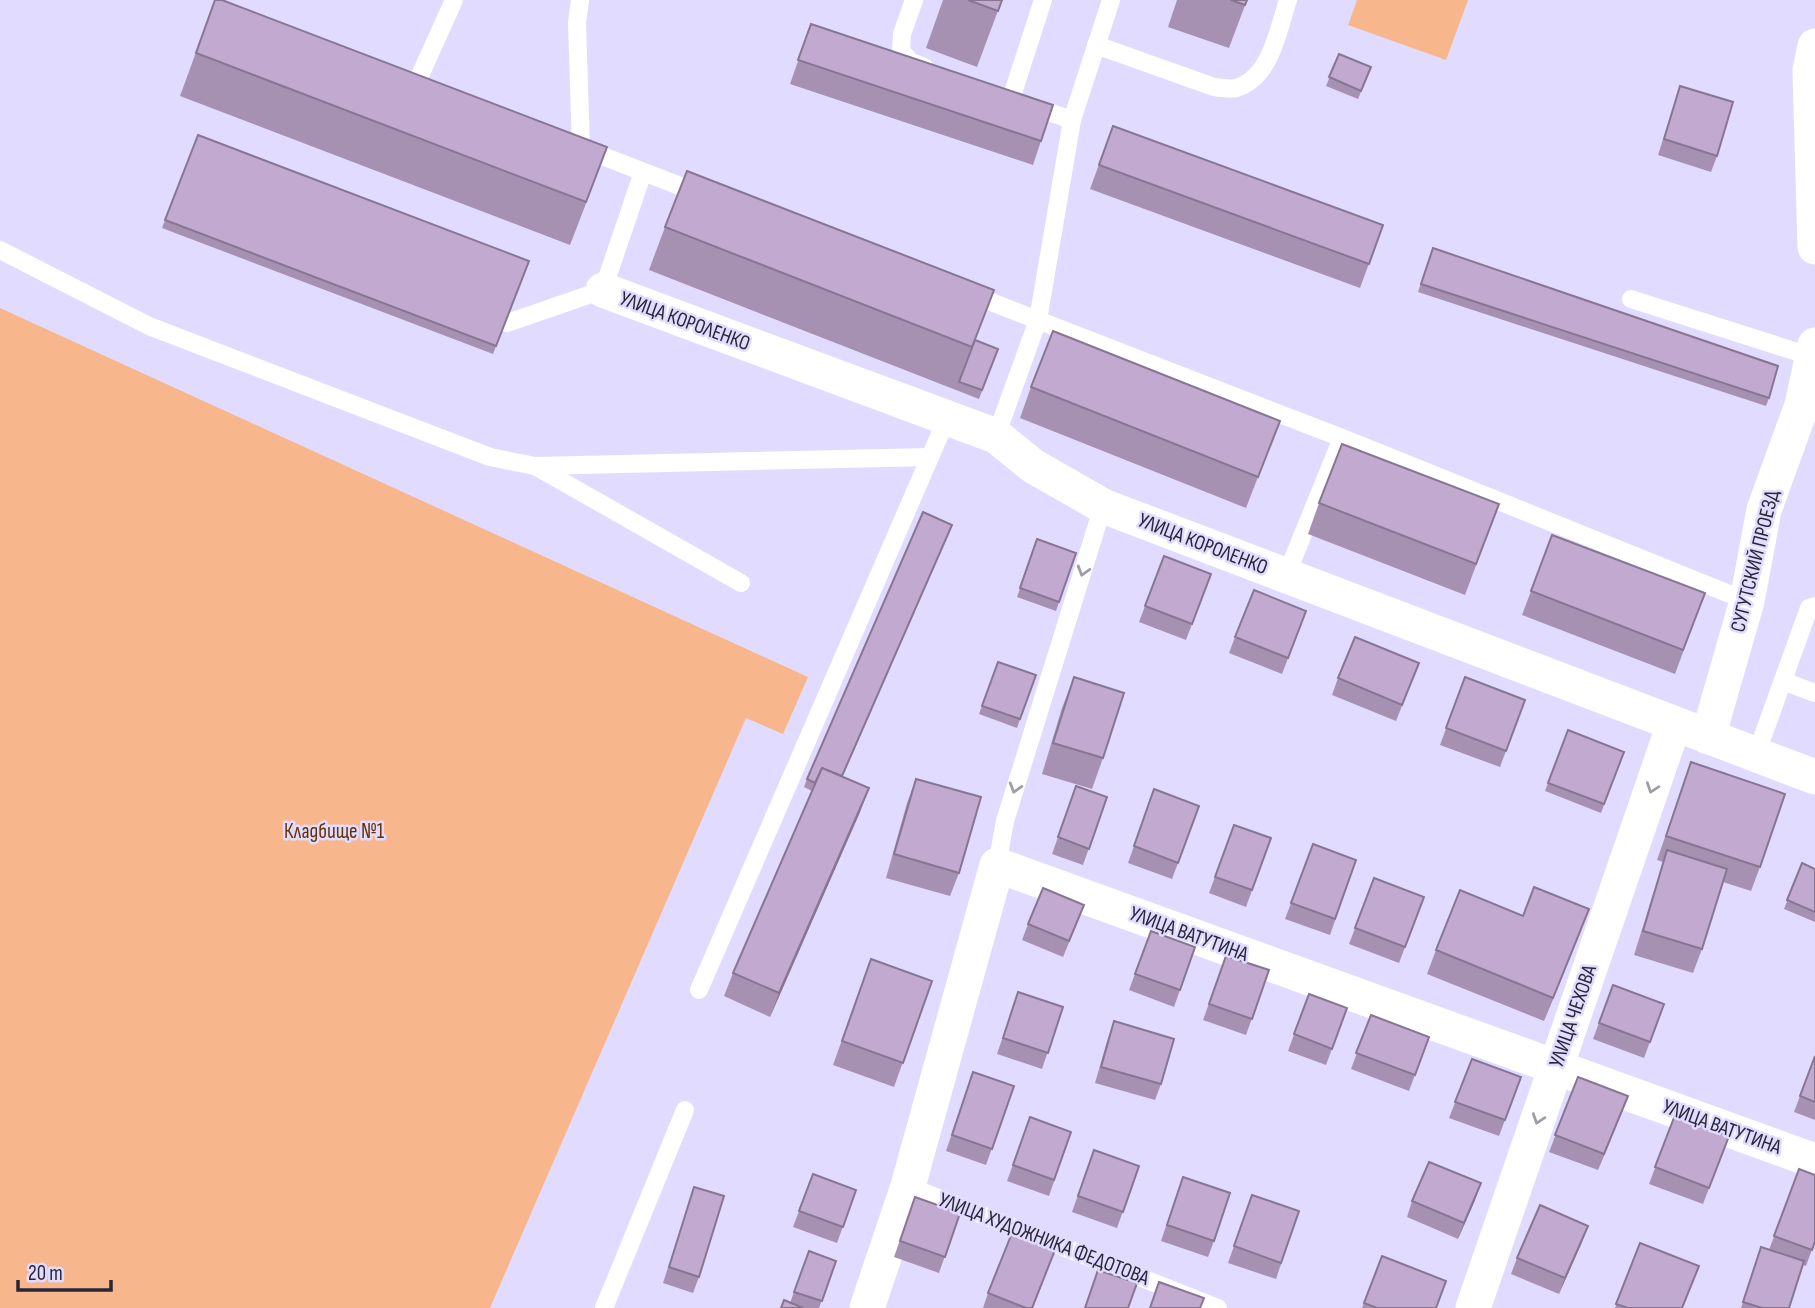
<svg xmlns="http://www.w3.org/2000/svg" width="1815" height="1308" font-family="'Sofia Sans Condensed',sans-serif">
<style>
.green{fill:#f8b68d}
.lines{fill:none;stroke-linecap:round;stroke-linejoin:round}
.lane{stroke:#fff;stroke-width:18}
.street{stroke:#fff;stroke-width:35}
.wall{fill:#a691b3}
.shaded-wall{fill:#877692}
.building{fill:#c1a9d0;stroke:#877692;stroke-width:2}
.oneway{stroke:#9f9da5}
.labels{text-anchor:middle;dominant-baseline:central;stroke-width:5;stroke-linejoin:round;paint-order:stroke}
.street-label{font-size:21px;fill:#292637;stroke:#e1dcff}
.park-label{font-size:21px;fill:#663003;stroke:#e1dcff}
</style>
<rect width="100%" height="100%" fill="#e1dcff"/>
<g class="green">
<path d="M1357,0H1468L1446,60L1348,25Z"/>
<path d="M0,308L808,677L783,734L746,718L490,1308H0Z"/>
</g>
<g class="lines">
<g class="lane">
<path d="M580,0L577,23L581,148"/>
<path d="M914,0L902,34L901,51L911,62L924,67"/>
<path d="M1096,45L1214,87C1221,88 1230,89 1236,88C1271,78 1278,30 1288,0"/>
<path d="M417,82L454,0"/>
<path d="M1011,99L1043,0"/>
<path d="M1029,105L1072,120"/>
<path d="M582,148L703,195"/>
<path d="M0,250L149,326L490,457L535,466L929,457"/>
<path d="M968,293L1342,438L1747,601"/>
<path d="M1631,299L1813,357"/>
<path d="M507,323L603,290L643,172"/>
<path d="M996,436L1038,320L1072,120L1111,0"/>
<path d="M535,466L741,583"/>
<path d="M1286,576L1342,438"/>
<path d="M1783,681L1815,693"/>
<path d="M1756,755L1809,608L1815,606"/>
<path d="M997,865L1005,821L1103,506"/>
<path d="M699,990L947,418"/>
<path d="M908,1186L1218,1308"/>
<path d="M604,1308L685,1110"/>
</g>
<g class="street">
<path d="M1815,46L1810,70L1815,247"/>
<path d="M603,290L996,436L1033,466L1103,506L1815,777"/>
<path d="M1708,737L1747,601L1764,510L1802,405L1815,345"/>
<path d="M867,1308L908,1186L997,865L1815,1161"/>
<path d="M1473,1308L1674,724"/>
</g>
</g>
<g class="wall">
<path d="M215,0L607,147L570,245L180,96Z"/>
<path d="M943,0H1002L977,67L926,48Z"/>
<path d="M1177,0H1247L1229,48L1168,27Z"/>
<path d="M811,24L1041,141L1033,165L790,84Z"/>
<path d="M1339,54L1371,67L1358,99L1326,86Z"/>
<path d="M1680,86L1717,156L1711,172L1658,155Z"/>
<path d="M1113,126L1383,225L1360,288L1090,189Z"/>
<path d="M198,135L529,261L493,354L162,228Z"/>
<path d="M665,227L998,349L979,399L649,270Z"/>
<path d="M1433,248L1769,398L1766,406L1418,292Z"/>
<path d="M1031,387L1268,451L1246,508L1020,418Z"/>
<path d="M1319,503L1499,504L1465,595L1308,534Z"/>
<path d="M952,525L842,776L860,812L770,1017L724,996L733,973L812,791L804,787L807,779Z"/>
<path d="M1552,535L1705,593L1675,674L1522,615Z"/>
<path d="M1037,539L1076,553L1056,611L1017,597Z"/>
<path d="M1164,556L1211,574L1186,640L1139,622Z"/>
<path d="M1306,611L1282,674L1229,653L1235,637Z"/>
<path d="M998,662L1036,675L1017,728L979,714Z"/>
<path d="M1419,663L1396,721L1332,695L1338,678Z"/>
<path d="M1074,677L1103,758L1092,789L1042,774L1062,708Z"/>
<path d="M1465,677L1525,700L1500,767L1440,745Z"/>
<path d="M1568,730L1624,752L1601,813L1545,791Z"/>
<path d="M1691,762L1760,867L1751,891L1723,882L1702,949L1693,973L1634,955L1663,862L1657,860Z"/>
<path d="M916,779L959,873L950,896L886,878L907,803Z"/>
<path d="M1076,786L1107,797L1083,865L1052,854Z"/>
<path d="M1154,789L1178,863L1172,879L1128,863Z"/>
<path d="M1234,825L1271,838L1246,907L1209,893Z"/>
<path d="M1313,844L1356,860L1330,935L1285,919Z"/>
<path d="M1802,863L1815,869V922L1784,909Z"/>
<path d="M1374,878L1424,897L1399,963L1349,944Z"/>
<path d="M1523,916L1580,933L1544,1021L1427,974L1436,950Z"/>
<path d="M1078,921L1063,957L1022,940L1028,924Z"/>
<path d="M1151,931L1195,947L1174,1007L1129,990Z"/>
<path d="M1226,956L1269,970L1246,1035L1203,1020Z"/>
<path d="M871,959L932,981L894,1087L833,1065Z"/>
<path d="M1613,985L1664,1004L1644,1058L1593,1039Z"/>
<path d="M1018,992L1063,1007L1042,1069L997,1054Z"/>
<path d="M1309,994L1347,1008L1326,1065L1288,1051Z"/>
<path d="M1371,1015L1429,1037L1409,1091L1351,1069Z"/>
<path d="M1114,1021L1161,1084L1155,1100L1095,1083L1108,1038Z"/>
<path d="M1815,1056V1120L1794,1112Z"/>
<path d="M1472,1059L1521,1077L1499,1136L1449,1118Z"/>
<path d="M973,1072L1014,1086L986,1165L946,1151Z"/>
<path d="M1578,1077L1628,1096L1598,1170L1549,1152Z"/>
<path d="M1675,1115L1729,1136L1703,1204L1649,1184Z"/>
<path d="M1030,1117L1071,1132L1049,1196L1007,1181Z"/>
<path d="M1094,1150L1139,1166L1117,1228L1072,1212Z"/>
<path d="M1799,1169L1815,1241L1806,1266L1803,1265L1789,1308H1741L1761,1247L1769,1250Z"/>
<path d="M813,1174L856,1190L837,1243L793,1227Z"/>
<path d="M694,1187L699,1277L693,1293L663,1283Z"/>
<path d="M1177,1193L1214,1241L1208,1257L1161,1241Z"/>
<path d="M1252,1195L1299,1211L1276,1279L1228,1263Z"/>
<path d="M915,1197L960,1213L939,1273L894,1257Z"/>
<path d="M1475,1200L1458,1239L1407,1217L1412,1201Z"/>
<path d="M1582,1242L1559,1294L1511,1274L1517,1258Z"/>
<path d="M1640,1243L1683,1308H1615Z"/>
<path d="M1055,1250L1033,1308H983L988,1293Z"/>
<path d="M809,1251L836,1261L819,1308H781L790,1303Z"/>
<path d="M1382,1256L1436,1308H1362Z"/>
</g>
<g class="shaded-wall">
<path d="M607,147L591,190L570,245L586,202Z"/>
<path d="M869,788L860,812L770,1017L779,993Z"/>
<path d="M1589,909L1580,933L1544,1021L1553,998Z"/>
<path d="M1628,1096L1622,1112L1598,1170L1604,1154Z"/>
<path d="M1481,1183L1475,1200L1458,1239L1464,1223Z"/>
<path d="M1588,1226L1582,1242L1559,1294L1565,1278Z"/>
</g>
<g class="building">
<path d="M215,0H222L607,147L586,202L196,53Z"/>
<path d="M968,0H1002L998,11Z"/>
<path d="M1231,0H1247L1245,5Z"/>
<path d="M811,24L1053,105L1041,141L798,60Z"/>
<path d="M1339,54L1371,67L1361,91L1329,77Z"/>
<path d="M1680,86L1733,102L1717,156L1664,139Z"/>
<path d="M1113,126L1383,225L1369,264L1099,165Z"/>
<path d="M198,135L529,261L496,346L165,220Z"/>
<path d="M687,171L994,290L972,347L665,227Z"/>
<path d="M1433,248L1778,366L1769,398L1421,284Z"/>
<path d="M1053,331L1280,421L1258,477L1031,387Z"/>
<path d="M975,340L998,349L982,390L959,382Z"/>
<path d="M1342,444L1499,504L1476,564L1319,503Z"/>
<path d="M923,512L952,525L842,776L822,768L815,783L807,779Z"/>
<path d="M1552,535L1705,593L1683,650L1531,591Z"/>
<path d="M1037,539L1076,553L1059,602L1020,588Z"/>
<path d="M1164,556L1211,574L1192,624L1145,606Z"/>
<path d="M1254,590L1306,611L1288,658L1235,637Z"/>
<path d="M1355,637L1419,663L1402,705L1338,678Z"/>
<path d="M998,662L1036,675L1020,719L982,706Z"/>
<path d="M1074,677L1124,693L1103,758L1053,743Z"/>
<path d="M1465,677L1525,700L1506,751L1446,728Z"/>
<path d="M1568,730L1624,752L1604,804L1548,783Z"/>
<path d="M1691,762L1785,794L1760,867L1666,836Z"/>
<path d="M822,768L869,788L779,993L733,973Z"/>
<path d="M916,779L981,797L959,873L894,854Z"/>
<path d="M1076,786L1107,797L1089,849L1058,837Z"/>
<path d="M1154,789L1199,806L1178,863L1134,846Z"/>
<path d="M1234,825L1271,838L1252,890L1215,877Z"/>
<path d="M1313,844L1356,860L1335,919L1291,903Z"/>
<path d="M1667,850L1727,869L1702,949L1643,931Z"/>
<path d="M1802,863L1815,869V912L1787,900Z"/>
<path d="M1374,878L1424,897L1405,947L1355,928Z"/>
<path d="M1534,887L1589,909L1553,998L1436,950L1460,890L1523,916Z"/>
<path d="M1043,888L1084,905L1069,941L1028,924Z"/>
<path d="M1151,931L1195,947L1180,990L1135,974Z"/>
<path d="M1226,956L1269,970L1252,1019L1209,1004Z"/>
<path d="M871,959L932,981L903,1063L842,1041Z"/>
<path d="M1613,985L1664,1004L1650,1042L1599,1023Z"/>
<path d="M1018,992L1063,1007L1048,1053L1003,1038Z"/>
<path d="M1309,994L1347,1008L1332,1049L1294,1034Z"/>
<path d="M1371,1015L1429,1037L1415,1075L1356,1053Z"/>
<path d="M1114,1021L1174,1039L1161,1084L1101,1067Z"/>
<path d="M1815,1056V1102L1800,1096Z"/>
<path d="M1472,1059L1521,1077L1505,1120L1455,1102Z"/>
<path d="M973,1072L1014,1086L992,1149L952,1135Z"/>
<path d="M1578,1077L1628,1096L1604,1154L1555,1135Z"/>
<path d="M1675,1115L1729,1136L1709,1188L1655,1167Z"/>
<path d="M1030,1117L1071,1132L1054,1180L1013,1165Z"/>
<path d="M1094,1150L1139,1166L1123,1212L1078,1196Z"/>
<path d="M1429,1162L1481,1183L1464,1223L1412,1201Z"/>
<path d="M1799,1169L1815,1175V1241L1812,1250L1774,1236Z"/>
<path d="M813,1174L856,1190L843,1227L799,1211Z"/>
<path d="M1183,1177L1230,1193L1214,1241L1167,1225Z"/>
<path d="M694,1187L724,1196L699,1277L669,1267Z"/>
<path d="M1252,1195L1299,1211L1281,1263L1234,1246Z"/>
<path d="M915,1197L960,1213L945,1257L900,1241Z"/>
<path d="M1540,1205L1588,1226L1565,1278L1517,1258Z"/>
<path d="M1012,1233L1055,1250L1032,1308H1026L988,1293Z"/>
<path d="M1640,1243L1699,1266L1682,1308H1628L1616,1304Z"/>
<path d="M1761,1247L1804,1261L1789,1308H1762L1743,1302Z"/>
<path d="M809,1251L836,1261L822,1301L794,1292Z"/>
<path d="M1382,1256L1446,1281L1436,1308H1377L1364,1303Z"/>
<path d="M1098,1270L1137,1283L1128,1308H1085Z"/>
<path d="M1159,1282L1204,1298L1200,1308H1150Z"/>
<path d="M784,1300L803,1308H781Z"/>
</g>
<defs><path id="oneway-chevron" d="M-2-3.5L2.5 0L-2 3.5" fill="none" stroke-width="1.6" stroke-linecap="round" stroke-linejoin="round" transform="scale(1.75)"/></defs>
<g class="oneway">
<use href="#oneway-chevron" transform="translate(1083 571) rotate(107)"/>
<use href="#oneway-chevron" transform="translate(1015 788) rotate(107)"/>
<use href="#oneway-chevron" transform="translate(1652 788) rotate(109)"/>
<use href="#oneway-chevron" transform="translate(1538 1119) rotate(109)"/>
</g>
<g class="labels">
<g class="street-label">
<text transform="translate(685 321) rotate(20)">УЛИЦА КОРОЛЕНКО</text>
<text transform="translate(1203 544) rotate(21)">УЛИЦА КОРОЛЕНКО</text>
<text transform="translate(1755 561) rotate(-76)">СУГУТСКИЙ ПРОЕЗД</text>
<text transform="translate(1189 934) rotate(20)">УЛИЦА ВАТУТИНА</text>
<text transform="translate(1573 1016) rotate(-71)">УЛИЦА ЧЕХОВА</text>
<text transform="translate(1722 1127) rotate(20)">УЛИЦА ВАТУТИНА</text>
<text transform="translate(1044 1239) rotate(21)">УЛИЦА ХУДОЖНИКА ФЕДОТОВА</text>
</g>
<g class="park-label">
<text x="334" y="831">Кладбище №1</text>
</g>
</g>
<path d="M18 1280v10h93v-10" fill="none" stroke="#292637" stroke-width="3.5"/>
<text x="28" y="1280" font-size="21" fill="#292637" stroke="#e1dcff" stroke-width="5" paint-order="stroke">20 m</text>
</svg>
